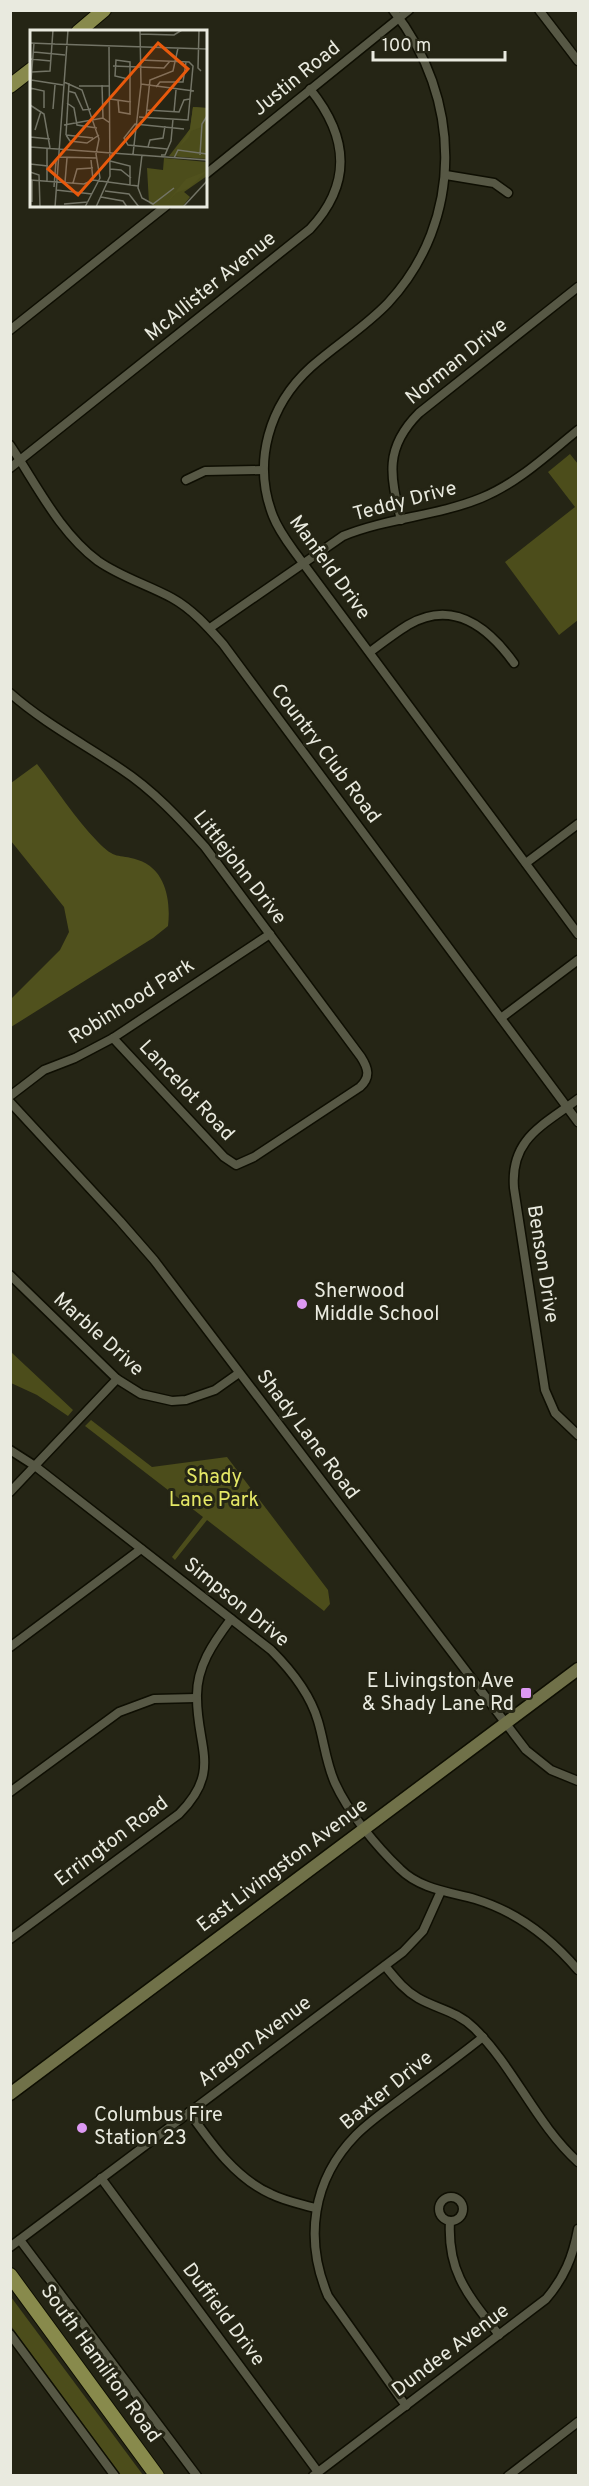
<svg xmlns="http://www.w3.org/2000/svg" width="589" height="2486" font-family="Overpass,sans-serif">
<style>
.green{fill:#4c4d1b}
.forest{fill:#50511d}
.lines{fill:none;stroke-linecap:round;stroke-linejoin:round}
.street-casing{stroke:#0e0e02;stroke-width:11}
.secondary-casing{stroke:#0e0e02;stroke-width:15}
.primary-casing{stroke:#0e0e02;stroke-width:16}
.street{stroke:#575845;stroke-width:8}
.secondary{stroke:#707149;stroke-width:12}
.primary{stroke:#888a4c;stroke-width:14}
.poi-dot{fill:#dd99f3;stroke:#252515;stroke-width:2}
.labels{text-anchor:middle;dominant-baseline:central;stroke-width:6;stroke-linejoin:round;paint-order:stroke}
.street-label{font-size:20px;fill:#e9eadf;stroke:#252515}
.poi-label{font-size:20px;fill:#e9eadf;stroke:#252515;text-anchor:start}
.park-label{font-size:20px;fill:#e5e866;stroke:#252515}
.inset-road{fill:none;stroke:#737466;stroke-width:1.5}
.view{fill:#e8590c;fill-opacity:0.15;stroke:#e8590c;stroke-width:3}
.inset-edge{fill:none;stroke:#e9eadf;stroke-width:3}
</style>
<rect width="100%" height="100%" fill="#252515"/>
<g class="green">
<path d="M570,454L578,464V620L559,635L505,562L575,507L548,472Z"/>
<path d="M11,1352L73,1410L68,1416L37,1395L11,1383Z"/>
<path d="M91,1420L152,1467L227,1457L328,1590L330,1604L324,1611L207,1520L175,1560L172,1557L203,1517L85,1426Z"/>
<path d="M10,2297H11L143,2475H121L11,2326Z"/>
</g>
<path class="forest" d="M37,764C57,790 75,818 97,841C116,861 117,853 138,860C166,869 171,901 168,926L153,938L11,1027V999L60,950L69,932L64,907L11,841V783Z"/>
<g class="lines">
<g class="street-casing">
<g id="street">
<path d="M393,10C462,97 465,220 388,303C365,327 336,345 311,367C269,405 252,462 273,516C278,529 286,540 294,551L578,934"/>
<path d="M539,10L578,61"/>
<path d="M206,174L409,10"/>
<path d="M446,175L494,183L508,193"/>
<path d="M10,330L166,206"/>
<path d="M10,445C37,485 59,532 98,561C121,577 148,585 172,598C192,609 208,627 223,644L578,1122"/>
<path d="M10,468L310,229C353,183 348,136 310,89"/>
<path d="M186,480L205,471L263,470"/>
<path d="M401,520C390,475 384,448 419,413L578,287"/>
<path d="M210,628L343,536C387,518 437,516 481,498C518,483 548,454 578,430"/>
<path d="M370,652C382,643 395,633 408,625C453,599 488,627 514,663"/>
<path d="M10,693C44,723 84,744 121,769C153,790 180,819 205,847L361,1057C368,1068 371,1077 360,1087L254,1157L236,1165L224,1157L113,1038"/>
<path d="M526,863L578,824"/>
<path d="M501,1018L578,960"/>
<path d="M10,1096L44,1070L75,1058L113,1038L270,934"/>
<path d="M578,1099C544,1125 510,1138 514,1188L545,1390L555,1413L578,1435"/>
<path d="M10,1102L120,1221L154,1260L526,1750L551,1770L578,1781"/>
<path d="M10,1275L117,1379L141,1394L172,1401L186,1400L215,1390L239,1373"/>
<path d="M10,1450L35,1466L271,1650C291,1670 310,1693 318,1721C324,1741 326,1763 335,1783C348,1812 377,1847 400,1869C420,1889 450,1892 475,1899C518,1912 550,1937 578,1970"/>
<path d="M10,1492L117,1379"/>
<path d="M10,1647L141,1549"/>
<path d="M10,1792L119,1712L154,1699L196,1698"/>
<path d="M10,1939L179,1814C222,1771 197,1748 197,1698C196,1667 213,1643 231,1619"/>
<path d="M385,1966C395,1978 404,1990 418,1998C437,2009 457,2011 474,2028C514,2067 536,2124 578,2162"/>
<path d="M189,2112C211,2143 235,2178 271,2194C285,2201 301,2204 315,2208"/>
<path d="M101,2178L318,2472"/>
<circle cx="451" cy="2209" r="12"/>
<path d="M450,2221C447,2273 469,2296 499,2335"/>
<path d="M20,2240L197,2476"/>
<path d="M10,2247L403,1952L423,1931L441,1891"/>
<path d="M10,2334L115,2476"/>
<path d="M406,2406L328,2296C304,2239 312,2180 356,2135C371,2120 389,2108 406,2095C432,2076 458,2057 483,2037"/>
<path d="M313,2476L546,2299C564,2278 573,2257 578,2229"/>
<path d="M508,2476L578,2422"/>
</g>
</g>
<g class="secondary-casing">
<path id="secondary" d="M10,2094L578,1669"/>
</g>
<g class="primary-casing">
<g id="primary">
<path d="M78,32L104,10"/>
<path d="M10,86L32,69"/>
<path d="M10,2275L157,2476"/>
</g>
</g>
<use href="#street" class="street"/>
<use href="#secondary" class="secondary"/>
<use href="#primary" class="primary"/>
</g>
<g class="poi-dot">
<circle cx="302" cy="1304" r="6"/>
<rect x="520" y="1687" width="12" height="12" rx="3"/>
<circle cx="82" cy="2128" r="6"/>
</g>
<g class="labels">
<g class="street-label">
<text transform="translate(297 79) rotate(-39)">Justin Road</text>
<text transform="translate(211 287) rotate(-39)">McAllister Avenue</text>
<text transform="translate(457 362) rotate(-39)">Norman Drive</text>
<text transform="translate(405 502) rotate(-15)">Teddy Drive</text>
<text transform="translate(329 568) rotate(54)">Manfeld Drive</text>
<text transform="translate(325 754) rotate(53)">Country Club Road</text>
<text transform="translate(239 868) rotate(52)">Littlejohn Drive</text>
<text transform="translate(132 1002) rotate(-32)">Robinhood Park</text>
<text transform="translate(186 1091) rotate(47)">Lancelot Road</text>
<text transform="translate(542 1264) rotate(81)">Benson Drive</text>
<text transform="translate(98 1335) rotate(42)">Marble Drive</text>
<text transform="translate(307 1435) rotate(53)">Shady Lane Road</text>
<text transform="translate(236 1603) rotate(39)">Simpson Drive</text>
<text transform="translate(112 1842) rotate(-37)">Errington Road</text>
<text transform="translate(283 1866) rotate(-37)">East Livingston Avenue</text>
<text transform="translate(255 2042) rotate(-37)">Aragon Avenue</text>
<text transform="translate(387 2091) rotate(-39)">Baxter Drive</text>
<text transform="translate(223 2315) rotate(53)">Duffield Drive</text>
<text transform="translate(451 2351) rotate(-37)">Dundee Avenue</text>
<text transform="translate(100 2364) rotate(54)">South Hamilton Road</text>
</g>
<g class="poi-label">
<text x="314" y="1292">Sherwood<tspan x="314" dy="23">Middle School</tspan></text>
<text x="514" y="1682" text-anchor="end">E Livingston Ave<tspan x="514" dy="23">&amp; Shady Lane Rd</tspan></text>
<text x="94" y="2116">Columbus Fire<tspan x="94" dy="23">Station 23</tspan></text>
</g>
<g class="park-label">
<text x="214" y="1478">Shady<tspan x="214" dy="23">Lane Park</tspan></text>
</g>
</g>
<g transform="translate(30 30)">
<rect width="177" height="177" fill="#252515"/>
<path d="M163,77L177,78V129L139,126L160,99ZM134,128L177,132V146L154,162L160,167L152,177H125L119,173L117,138L133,140Z" fill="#4c4d1b"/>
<path d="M163,77L177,78V85L172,97L161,101L159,107L149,117L160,99ZM177,141L159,158L146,163L133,177L156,149Z" fill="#50511d"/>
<path class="inset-road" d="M169,0L168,38L171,41M110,4L144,5L152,0M0,13L25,14M23,14L177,19M4,22L35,25M0,29L21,31M83,36L134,38L140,31M2,42L20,41L23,0M1,50L33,55M34,52L52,60L69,109L66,124L70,148L55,177M111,54L164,61M72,55L73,88L80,93M49,56H80M126,57L130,52H153L156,32M0,58L14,61V78M38,61L45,63L53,80L61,79M0,63L4,13M80,69L101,72M88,70L89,82L100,84V32L86,30L85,46L98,49M37,73L44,78L47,95L67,98M0,75L14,84L20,118M23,79L25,55M117,80L149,82L154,70L160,69M144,82L146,60M109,87L158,90L163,36L159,32L110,30M116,87L120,50L143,41L148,18M34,95L73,88M5,100L11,81M36,105L39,53M36,105L40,111L57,113L69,105M36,105L63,108M0,107L20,109M0,117L177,130M118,117L120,110L133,108L135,96M17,118V151M137,119L98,115L94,108L105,94L154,99M103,124L111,55L110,0M112,125L108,158L112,168L123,174L144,158M131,125H135L141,111L143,89M170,125L172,94L177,86M28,127L67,128M144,128L148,120L177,124M61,130L63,150M80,131L100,136V156M0,134L18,136M80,139L91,140L101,148M0,142L9,145L10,177M0,150L54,154L63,150L108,156M2,150V172M35,152L37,128M43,153L47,139L63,138M24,157L26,131M26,160L62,164M75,161L99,164L109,177M71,167L93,171L97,177M34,174L58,172M25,177L38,0M66,177L80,146L79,16M153,177L177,151"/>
<path class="view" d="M128,13L158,39L48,165L18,139Z"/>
<rect width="177" height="177" class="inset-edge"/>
</g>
<rect width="589" height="2486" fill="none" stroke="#e9eadf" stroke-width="24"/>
<path d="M373 51v9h132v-9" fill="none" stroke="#e9eadf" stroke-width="3"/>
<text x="382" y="51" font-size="18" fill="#e9eadf" stroke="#252515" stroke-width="4.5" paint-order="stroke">100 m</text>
</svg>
